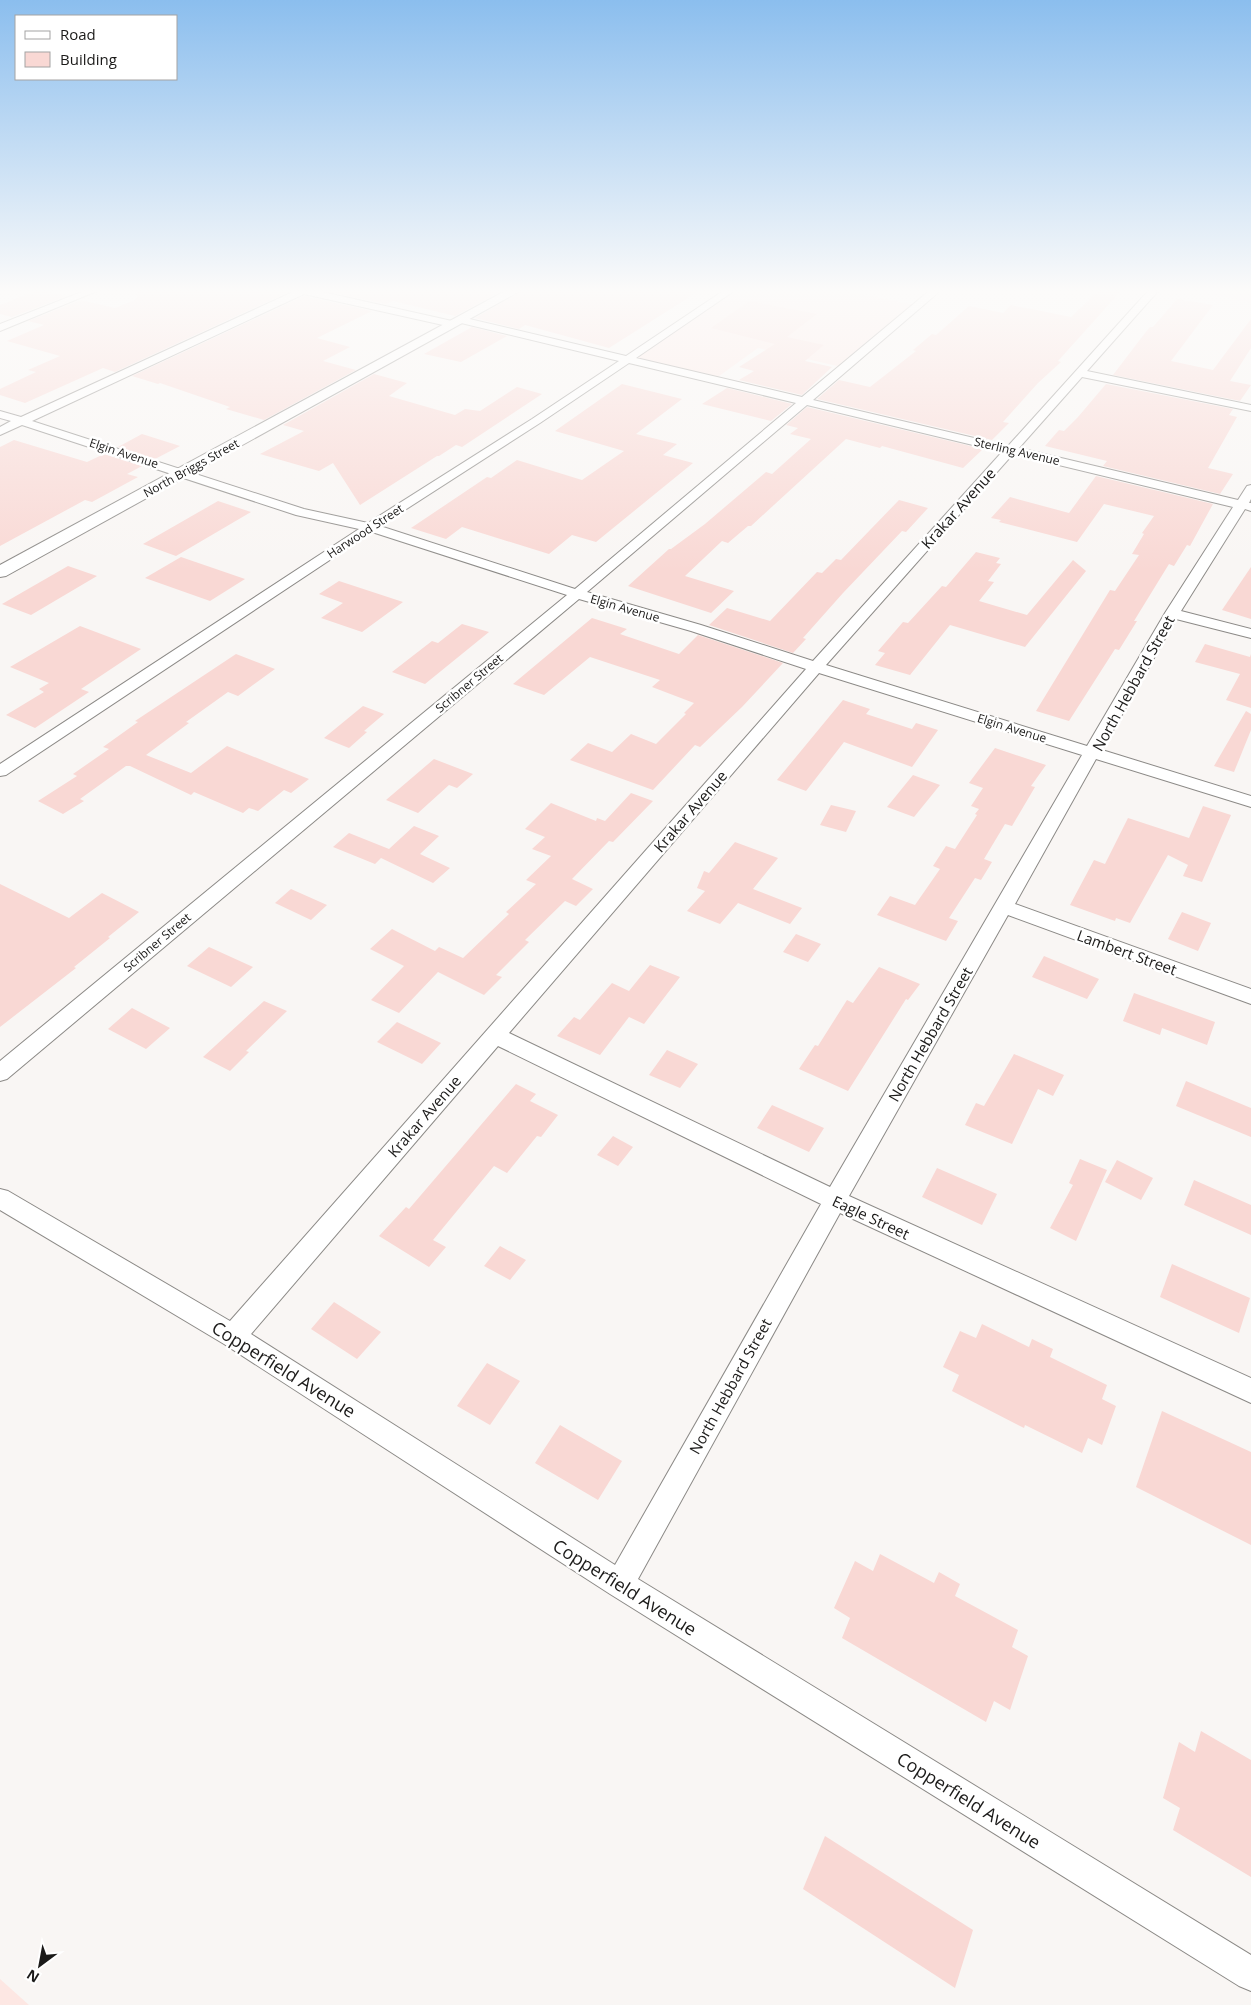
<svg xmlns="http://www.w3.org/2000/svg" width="1251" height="2005" font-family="'Open Sans',sans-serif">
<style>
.commercial{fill:#fbe6f4}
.education{fill:#fde7e3}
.building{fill:#f9d8d4}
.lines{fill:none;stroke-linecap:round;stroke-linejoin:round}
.minor-casing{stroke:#8c8a87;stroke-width:2}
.tertiary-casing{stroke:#8c8a87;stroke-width:2}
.minor{fill:#fff;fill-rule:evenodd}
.tertiary{fill:#fff;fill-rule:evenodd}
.labels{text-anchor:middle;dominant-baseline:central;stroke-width:5;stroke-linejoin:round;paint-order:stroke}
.far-street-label{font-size:12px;fill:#1b1a19;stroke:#fff}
.street-label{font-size:15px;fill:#1b1a19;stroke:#fff}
.near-street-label{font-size:18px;fill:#1b1a19;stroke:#fff}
</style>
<rect width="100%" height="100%" fill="#f9f6f4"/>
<path class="commercial" d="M1193,291H1251V302Z"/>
<g class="education">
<path d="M731,291H844L916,305L842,367L758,348L715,379L630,359Z"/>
<path d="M0,1979L29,2005H0Z"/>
</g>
<g class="building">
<path d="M35,291H47L67,296L12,317L0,314V305Z"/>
<path d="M138,291H291L115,372L103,368L25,403L0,395V389L36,372L28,370L60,356L7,341L44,325L28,321L81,300L115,308L137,299Z"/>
<path d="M325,291H502L455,316L393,301L386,304Z"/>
<path d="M522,291H699L609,348L525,325L519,329L475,318Z"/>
<path d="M1098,291H1121L1058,361L1061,362L1038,383L1003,422L1009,423L992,440L817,399L839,380L870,387L916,351L913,350L932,334L936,335L969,306L1003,313L1011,305L1071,317Z"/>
<path d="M304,296L372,311L317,338L350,347L323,361L356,370L264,420L226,409L230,407L160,383L158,384L132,376Z"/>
<path d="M1177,299L1213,305L1171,361L1213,370L1251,319V348L1230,381L1251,385L1240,401L1113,375L1145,333L1150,327H1153Z"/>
<path d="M749,301L817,314L787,337L824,345L805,361L832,367L802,395L739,380L754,371L739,367L775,344L711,328Z"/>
<path d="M472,327L507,336L461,362L424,354Z"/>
<path d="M374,374L407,383L389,396L455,415L465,409L480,411L517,387L542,394L462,447L456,445L439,456H437L360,505L333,463L319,471L260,454L304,431L283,425Z"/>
<path d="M622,384L682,399L636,434L677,444L663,455L693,463L596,542L572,535L549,554L462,527L446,539L411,528L487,477L491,478L517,460L582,480L624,451L555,431Z"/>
<path d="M1106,384L1233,409L1229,415L1237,417L1208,468L1233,474L1220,494L1103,466L1107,461L1045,446L1059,430L1064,431L1078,417Z"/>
<path d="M727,388L792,404L771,421L702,404Z"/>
<path d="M807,407L983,449L963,468L882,446L880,448L846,439L751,526H748L728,543L722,541L685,576L734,591L711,613L628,586L669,549H671L705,524L766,472L772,474L811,439L790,434L798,428L786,425Z"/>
<path d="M142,434L180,446L155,459L118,447Z"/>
<path d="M14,440L87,462L104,454L142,466L127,474L138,477L92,502L85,500L0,546V447Z"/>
<path d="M1096,476L1213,504L1190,546L1187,545L1174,566L1169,564L1134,621H1137L1119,650L1115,649L1069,721L1036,711L1110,590L1115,591L1139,555L1132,554L1144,534L1142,533L1154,516L1104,504L1077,542L999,522L1001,520L991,518L1010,497L1069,513Z"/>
<path d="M899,500L928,508L906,532L902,531L843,593L803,638L806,639L793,653L709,625L727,608L770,621L817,572L822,573L836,559L841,560Z"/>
<path d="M218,501L251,512L176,556L143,544Z"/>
<path d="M976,552L1000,558L996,563L1001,564L988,581L994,582L979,601L1027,615L1073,560L1086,571L1025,647L950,625L910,675L875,665L885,653L878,651L903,622L908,623L942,586L946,587Z"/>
<path d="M181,557L245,579L210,601L145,578Z"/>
<path d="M68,566L97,576L31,615L2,604Z"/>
<path d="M1251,567V619L1222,610Z"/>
<path d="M339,581L403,602L362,632L321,618L343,603L319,594Z"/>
<path d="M592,618L627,629L620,634L679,654L698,635L783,663L742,707L700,747L695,745L653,790L570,760L588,743L612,752L631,734L656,744L686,714L684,713L694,703L652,687L660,680L590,657L544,695L513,684Z"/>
<path d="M462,624L489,632L425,684L392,672L432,641L438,643Z"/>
<path d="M80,626L141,649L81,689L89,692L35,728L6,715L44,692L39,689L49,683L10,667Z"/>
<path d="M1205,644L1250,657L1251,654V708L1226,700L1240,674L1195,662Z"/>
<path d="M236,654L275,669L238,696L228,692L186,722L189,723L146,755L191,773L227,746L309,779L291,793L284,790L258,811L249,808L243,813L194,792L191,795L130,766H126L80,799L84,801L63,814L38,801L77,776L73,774L109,749L103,747L138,722L135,721Z"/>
<path d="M843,700L870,709L866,714L912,729L916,723L938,730L912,767L844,742L806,791L777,780Z"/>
<path d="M363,706L384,714L364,731L367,732L349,748L324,738Z"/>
<path d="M1246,711L1251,714V730L1234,772L1214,766Z"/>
<path d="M995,748L1046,765L1031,786L1035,787L1012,826L1005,824L984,859L992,862L981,880L975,878L949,918L958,921L946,941L877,915L890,896L915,905L940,869L933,866L946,846L955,849L977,815L975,814L979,809L971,806L983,788L969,783Z"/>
<path d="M434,759L473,774L457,788L449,785L418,813L386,800Z"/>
<path d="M913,775L940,785L914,817L887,807Z"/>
<path d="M631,793L653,801L613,842L609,841L572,879L593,889L576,906L565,901L525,940L529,942L496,975L502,977L484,995L438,972L399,1013L371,1000L404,966L370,949L392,929L435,951L439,947L463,958L509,914L506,912L536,884L526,880L551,856L532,849L545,837L525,829L551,803L596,821L597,818L605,821Z"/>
<path d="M831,805L856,811L846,832L820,825Z"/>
<path d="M1203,806L1231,815L1202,882L1183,876L1188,865L1168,855L1130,923L1116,918L1115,921L1070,905L1094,860L1105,864L1128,818L1189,838Z"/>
<path d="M414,826L439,836L420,854L450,868L433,883L381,858L375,864L333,847L349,833L389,849Z"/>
<path d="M735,842L778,858L753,889L802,908L790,924L738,903L720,924L687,911L705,891L697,888L704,871L709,873Z"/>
<path d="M0,884L69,918L102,893L139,912L108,937L110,938L74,967L76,968L0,1027Z"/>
<path d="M291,889L327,905L311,920L275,903Z"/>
<path d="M1182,912L1211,923L1198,951L1168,939Z"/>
<path d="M796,934L821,944L808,962L783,952Z"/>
<path d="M209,947L253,967L231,987L187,966Z"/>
<path d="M1044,956L1099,979L1087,999L1032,977Z"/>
<path d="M650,965L680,977L644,1024L629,1017L600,1055L557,1036L574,1017L580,1020L612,983L629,991Z"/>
<path d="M879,967L920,984L908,1000L906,999L848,1091L799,1069L815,1045L818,1046L847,1000L853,1003Z"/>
<path d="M1134,993L1215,1022L1207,1045L1162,1028L1160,1035L1123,1021Z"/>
<path d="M264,1001L287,1011L246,1051L249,1052L230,1071L203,1057Z"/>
<path d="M132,1008L170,1028L146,1049L108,1029Z"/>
<path d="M397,1022L441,1043L422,1064L377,1042Z"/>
<path d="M667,1050L698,1064L680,1088L649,1075Z"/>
<path d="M1014,1054L1064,1075L1053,1096L1038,1089L1012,1144L965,1125L976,1103L984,1106Z"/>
<path d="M1186,1081L1251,1108V1137L1176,1106Z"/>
<path d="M516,1084L536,1094L530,1101L558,1115L541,1137L537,1136L507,1173L494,1166L433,1240L446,1247L429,1267L379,1236L406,1207L409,1209Z"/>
<path d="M772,1105L824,1128L809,1152L757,1128Z"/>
<path d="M613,1136L633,1147L618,1166L597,1155Z"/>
<path d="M1080,1159L1107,1170L1076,1241L1050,1228L1073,1185L1069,1183Z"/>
<path d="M1117,1160L1153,1178L1141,1200L1105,1182Z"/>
<path d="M937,1168L997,1194L982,1225L922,1197Z"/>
<path d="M1194,1180L1251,1205V1235L1184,1205Z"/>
<path d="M500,1246L526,1260L510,1280L484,1266Z"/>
<path d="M1172,1264L1250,1298L1239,1333L1160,1297Z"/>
<path d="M334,1302L381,1332L357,1359L311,1329Z"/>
<path d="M982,1324L1029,1347L1032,1339L1053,1349L1050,1357L1107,1385L1102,1399L1116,1406L1102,1445L1088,1438L1082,1453L1025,1425L1024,1428L952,1391L959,1375L943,1367L960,1331L976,1338Z"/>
<path d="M487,1363L520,1381L490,1425L457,1406Z"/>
<path d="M1162,1411L1251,1452V1545L1136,1487Z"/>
<path d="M560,1425L622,1461L598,1500L535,1463Z"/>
<path d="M880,1554L934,1583L939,1572L960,1584L955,1596L1018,1630L1012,1647L1028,1656L1010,1710L994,1701L986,1722L842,1638L850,1618L834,1608L855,1561L873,1571Z"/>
<path d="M1201,1731L1251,1760V1877L1173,1830L1180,1808L1163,1798L1179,1742L1195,1752Z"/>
<path d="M825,1836L973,1930L955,1988L803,1889Z"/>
</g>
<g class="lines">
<g class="minor-casing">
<g id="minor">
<path d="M84,291H97L0,331V324Z"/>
<path d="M295,291H318L452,321L457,324L452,327L304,294L32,421L304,509L368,523L532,419L619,361L457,322L456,320L457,318L461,317L626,356L723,291H734L636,358L802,397L929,291H940L813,400L1008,446L1148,291H1158L1087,371L1251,405V411L1082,377L1019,448L1238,500L1247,486L1251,485V499L1249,503H1251V511L1245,509L1181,611L1251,629V638L1176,619L1102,750L1251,796V807L1096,759L1015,904L1251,989V1004L1008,915L849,1196L1251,1378V1403L840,1213L638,1579L1251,1955V1991L1239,1986L610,1594L224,1344L0,1210V1189L8,1191L230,1321L806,669L691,631L579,599L7,1079L0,1081V1061L567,595L372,532L6,775L0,776V764L359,529L296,515L22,425L0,435V427L11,421L0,418V411L21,417ZM629,363L796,403L575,589L380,526L540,423ZM807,405L1002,452L813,661L701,625L587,592ZM1013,454L1233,507L1165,613L1087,746L826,665ZM819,673L1082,755L830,1187L509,1033ZM498,1046L821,1204L615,1565L251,1334Z"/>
</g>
</g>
<g class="tertiary-casing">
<path id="tertiary" d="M505,291H520L6,576L0,577V565Z"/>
</g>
<use href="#minor" class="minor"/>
<use href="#tertiary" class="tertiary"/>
</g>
<linearGradient id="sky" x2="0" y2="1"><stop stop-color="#8bbeee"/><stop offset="0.51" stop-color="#fcfbfa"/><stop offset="1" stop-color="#fcfbfa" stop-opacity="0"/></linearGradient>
<rect width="1251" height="571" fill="url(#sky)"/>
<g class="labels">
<g class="far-street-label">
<text transform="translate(1017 451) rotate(13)">Sterling Avenue</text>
<text transform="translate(124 453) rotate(18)">Elgin Avenue</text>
<text transform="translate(191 468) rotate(-29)">North Briggs Street</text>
<text transform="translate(365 531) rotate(-33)">Harwood Street</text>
<text transform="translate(625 608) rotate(16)">Elgin Avenue</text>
<text transform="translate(469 683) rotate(-40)">Scribner Street</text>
<text transform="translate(1012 728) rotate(17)">Elgin Avenue</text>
<text transform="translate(157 942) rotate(-40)">Scribner Street</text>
</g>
<g class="street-label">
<text transform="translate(958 508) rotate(-48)">Krakar Avenue</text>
<text transform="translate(1133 683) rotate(-61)">North Hebbard Street</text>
<text transform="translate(690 811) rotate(-49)">Krakar Avenue</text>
<text transform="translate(1127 952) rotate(20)">Lambert Street</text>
<text transform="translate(930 1034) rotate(-60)">North Hebbard Street</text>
<text transform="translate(424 1116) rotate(-49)">Krakar Avenue</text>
<text transform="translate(871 1217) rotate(25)">Eagle Street</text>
<text transform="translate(730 1386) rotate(-61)">North Hebbard Street</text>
</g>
<g class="near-street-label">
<text transform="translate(284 1369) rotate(32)">Copperfield Avenue</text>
<text transform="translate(625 1587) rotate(32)">Copperfield Avenue</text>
<text transform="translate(969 1800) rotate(32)">Copperfield Avenue</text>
</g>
</g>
<rect x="15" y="15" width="162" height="65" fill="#ffffff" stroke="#a4a3a3"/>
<rect x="25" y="31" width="25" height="8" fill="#ffffff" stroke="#a4a3a3"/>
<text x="60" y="40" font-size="15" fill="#1b1a19">Road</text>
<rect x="25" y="52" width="25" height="15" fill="#f9d8d4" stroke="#a4a3a3"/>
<text x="60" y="65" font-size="15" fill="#1b1a19">Building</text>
<g transform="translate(40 1965) rotate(212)" stroke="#ffffff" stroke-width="4" paint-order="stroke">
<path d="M0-4L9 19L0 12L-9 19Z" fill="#1b1a19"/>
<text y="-8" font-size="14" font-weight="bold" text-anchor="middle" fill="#1b1a19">N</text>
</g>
</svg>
